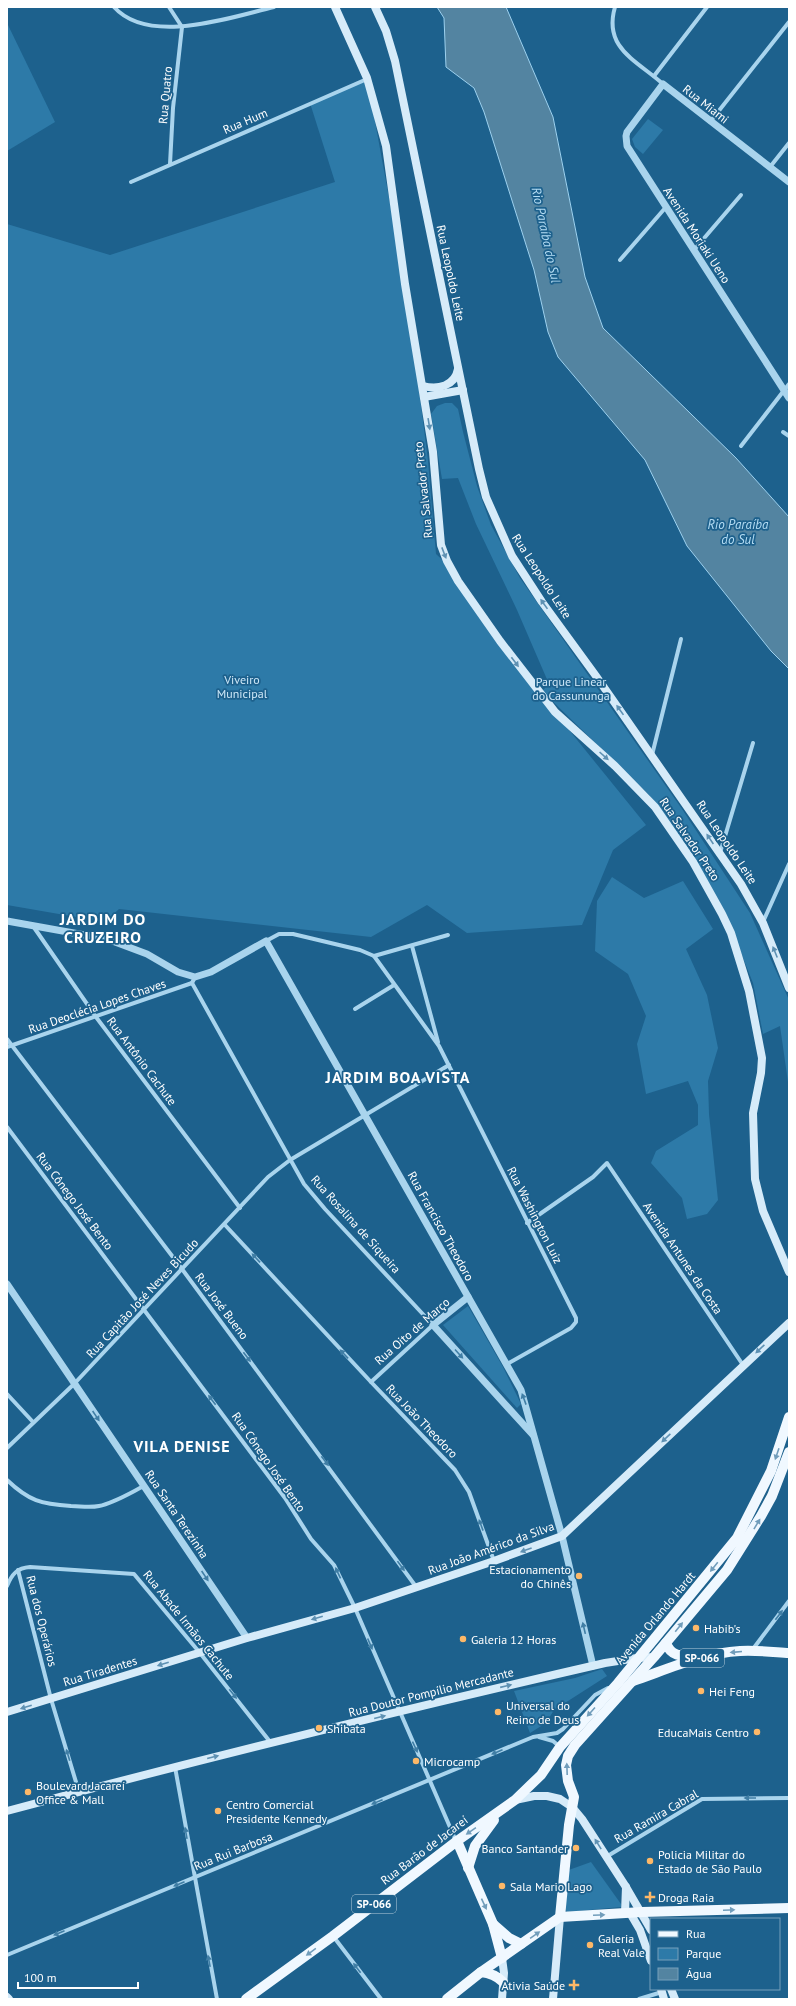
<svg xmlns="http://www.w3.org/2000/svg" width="796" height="2006" font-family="'PT Sans',sans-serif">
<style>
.green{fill:#2d7aa8}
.water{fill:#5384a1;stroke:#9dd1ef}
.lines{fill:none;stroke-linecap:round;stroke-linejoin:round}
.minor{stroke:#a9d4ed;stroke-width:4}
.tertiary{stroke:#a9d4ed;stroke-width:7}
.secondary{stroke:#d6ebf9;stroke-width:8}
.primary{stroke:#f0f8ff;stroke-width:10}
.oneway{fill:#5e91b3}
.oneway2{fill:#407ea5}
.oneway3{fill:#719dbb}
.poi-dot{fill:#fdb868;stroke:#1d618d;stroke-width:1.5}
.labels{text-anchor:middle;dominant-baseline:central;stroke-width:3.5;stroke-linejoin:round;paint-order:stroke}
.shield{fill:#1d618d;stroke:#bbd0dd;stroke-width:1}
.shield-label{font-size:11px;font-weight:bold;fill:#fff}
.street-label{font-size:12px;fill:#fff;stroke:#1d618d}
.park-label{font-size:12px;fill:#cfe9f9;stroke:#1d618d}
.poi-label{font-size:12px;fill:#fff;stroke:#1d618d;text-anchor:start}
.water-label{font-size:13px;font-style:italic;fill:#b5ddf4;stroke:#1d618d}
.district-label{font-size:16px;font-weight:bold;letter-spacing:1px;fill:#fff;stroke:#1d618d}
</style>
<rect width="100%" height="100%" fill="#1d618d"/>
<g class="green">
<path d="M7,23L55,122L7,151Z"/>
<path d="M367,78L408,301L428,461L436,554L450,567L535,688L646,825L613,850L582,925L467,933L427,905L371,937L119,909L105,922L7,905V224L110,255L335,182L310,103Z"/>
<path d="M648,119L663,130L643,154L635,147L632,139Z"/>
<path d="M445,403H452L458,409L463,432L477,486L491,525L520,578L682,809L750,913L789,1000V1089L780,1026L763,1034L753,983L733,933L649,795L542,691L549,684L517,610L476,524L458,478L442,479L431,414L437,406Z"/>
<path d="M612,877L644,898L683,881L713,929L686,949L707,995L718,1048L708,1081L709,1114L718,1200L707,1214L687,1219L682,1198L651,1163L656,1151L698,1125V1105L688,1081L646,1094L637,1044L646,1016L628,974L595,951L597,901Z"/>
<path d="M468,1306L503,1367L521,1404L517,1408L443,1325Z"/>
<path d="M602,1669L607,1676L554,1710L546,1723L530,1733L514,1691L575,1678Z"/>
<path d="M591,1862L621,1904V1907L567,1912L565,1909L566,1871Z"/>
</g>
<path class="water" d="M437,7H506L553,117L585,277L603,328L736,458L789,517V669L771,651L687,546L645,460L558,357L548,332L534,270L484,112L474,88L446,67L444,18Z"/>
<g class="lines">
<g class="minor">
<path d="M114,7C149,46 231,17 274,7"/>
<path d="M169,7L182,27"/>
<path d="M615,7C603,48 636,60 663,84"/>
<path d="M654,76L707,7"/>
<path d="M710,122L789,22"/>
<path d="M170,164L173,108L182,27"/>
<path d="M770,167L789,143"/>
<path d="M131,182L367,79"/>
<path d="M694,250L741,195"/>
<path d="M620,260L666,207"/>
<path d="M783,432L789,436"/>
<path d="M741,446L789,384"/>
<path d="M652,755L681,639"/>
<path d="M720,853L753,743"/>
<path d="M763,922L789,864"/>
<path d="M33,926L96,1017L240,1208"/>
<path d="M266,941L279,934H293L360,950L374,956L448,935"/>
<path d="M412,946L438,1042"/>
<path d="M374,956L439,1046L576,1318V1322L571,1328L507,1364"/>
<path d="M195,977L192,983L304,1184L325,1209L433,1325L371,1382"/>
<path d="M355,1009L394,985"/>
<path d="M7,1039L182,1269L417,1588"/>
<path d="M7,1047L192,983"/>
<path d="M7,1127L285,1498L311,1539L334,1565L355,1608L456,1841"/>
<path d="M527,1223L593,1177L607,1163L743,1365"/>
<path d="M225,1225L371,1382L455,1470L469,1492L494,1561"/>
<path d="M7,1394L33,1422"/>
<path d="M7,1448L74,1384L268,1177L290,1160L449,1065"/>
<path d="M7,1480C29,1501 41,1504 71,1506C80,1506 89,1508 99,1506C114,1503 130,1493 144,1486"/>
<path d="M18,1570L51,1699L79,1792"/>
<path d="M7,1586C12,1574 17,1568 30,1567L134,1574L200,1653L271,1743"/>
<path d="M753,1649L789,1601"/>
<path d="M539,1737L553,1741L560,1747"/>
<path d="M175,1767L217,1999"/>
<path d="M606,1857L702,1799L789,1798"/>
<path d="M333,1936L381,1999"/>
<path d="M7,1955L533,1737L557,1733L563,1729L595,1695L608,1688"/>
<path d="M639,1999L662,1992"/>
</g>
<g class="tertiary">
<path d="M789,182L663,84L627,132L626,136L627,146L789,398"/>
<path d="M7,921L107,939L147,954L178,972L195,977L211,972L266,941L521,1390L562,1536L593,1666"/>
<path d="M7,1284L247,1638"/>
<path d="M468,1297L433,1325L533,1435"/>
</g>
<g class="secondary">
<path d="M335,7L367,78L386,146L405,284L433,452L441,545L447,561L458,581L500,641L555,712L615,766L655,807L693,862L722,914L731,933L749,991L762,1058L761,1073L753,1113L755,1179L763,1211L789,1272"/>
<path d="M375,7L386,31L395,61L479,469L486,497L512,556L542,602L596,676L741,884L763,923L789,988"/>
<path d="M423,386C438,390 455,386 458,369"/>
<path d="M424,397L463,390"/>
<path d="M7,1712L247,1638L355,1608L494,1561L562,1536L789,1323"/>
<path d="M515,1800L534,1796H547L560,1799L572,1807L582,1819L626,1887L651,1930"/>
<path d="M7,1811C205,1758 405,1709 605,1663L637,1658L654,1657"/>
<path d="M625,1913L626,1887"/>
<path d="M630,1913L640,1930L651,1961"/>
<path d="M502,1958L504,1973L502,1999"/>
<path d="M661,1989L664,1999"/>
<path d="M671,1989L675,1999"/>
<path d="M7,1997L9,1999"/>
<path d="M553,1999L560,1917"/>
</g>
<g class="primary">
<path d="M666,1643C671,1657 682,1656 696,1656"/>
<path d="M633,1681C668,1669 703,1653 740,1651C756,1650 773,1652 789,1653"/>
<path d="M457,1841L493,1924L502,1958"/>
<path d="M468,1868L475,1846L494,1820"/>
<path d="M560,1917L569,1825L574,1797L568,1781L566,1765L568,1756L575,1745L654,1657L727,1570L761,1516L772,1496L789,1452"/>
<path d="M560,1917L642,1912L789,1908"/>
<path d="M493,1924L509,1938L521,1944"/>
<path d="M481,1972C491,1973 497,1976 503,1982"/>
<path d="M246,1999L333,1936L457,1841L515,1800L541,1775L560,1747L618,1683L737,1538L771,1471L789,1417"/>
<path d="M447,1999L481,1972L560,1917"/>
</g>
</g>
<defs><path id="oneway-solid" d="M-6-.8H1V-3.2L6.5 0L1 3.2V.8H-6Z"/></defs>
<g class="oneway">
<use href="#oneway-solid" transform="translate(429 424) rotate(81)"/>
<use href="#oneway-solid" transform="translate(444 553) rotate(69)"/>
<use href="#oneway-solid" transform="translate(544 604) rotate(-125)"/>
<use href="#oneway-solid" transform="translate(515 662) rotate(53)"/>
<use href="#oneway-solid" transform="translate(620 710) rotate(-125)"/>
<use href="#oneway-solid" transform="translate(604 756) rotate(42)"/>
<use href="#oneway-solid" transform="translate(710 839) rotate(-124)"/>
<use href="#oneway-solid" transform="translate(775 952) rotate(-112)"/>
<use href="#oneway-solid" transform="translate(760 1349) rotate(137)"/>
<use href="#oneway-solid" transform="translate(666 1438) rotate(137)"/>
<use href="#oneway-solid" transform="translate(526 1550) rotate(160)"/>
<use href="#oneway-solid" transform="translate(317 1618) rotate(164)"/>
<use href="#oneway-solid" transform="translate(163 1664) rotate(163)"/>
<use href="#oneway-solid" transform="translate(506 1686) rotate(-13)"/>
<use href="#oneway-solid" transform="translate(26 1707) rotate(163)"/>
<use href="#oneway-solid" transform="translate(380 1717) rotate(-14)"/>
<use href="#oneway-solid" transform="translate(213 1757) rotate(-14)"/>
<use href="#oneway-solid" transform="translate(598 1844) rotate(-122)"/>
</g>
<g class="oneway2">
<use href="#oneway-solid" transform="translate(256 1258) rotate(-133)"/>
<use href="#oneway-solid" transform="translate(344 1354) rotate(-133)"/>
<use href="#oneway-solid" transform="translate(459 1354) rotate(48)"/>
<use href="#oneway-solid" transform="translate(247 1357) rotate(53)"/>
<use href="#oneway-solid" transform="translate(524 1399) rotate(-110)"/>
<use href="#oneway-solid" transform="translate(212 1400) rotate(-127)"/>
<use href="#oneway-solid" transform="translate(96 1416) rotate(56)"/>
<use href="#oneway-solid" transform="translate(325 1461) rotate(53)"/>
<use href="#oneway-solid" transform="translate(481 1525) rotate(-110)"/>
<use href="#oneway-solid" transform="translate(401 1566) rotate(54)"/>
<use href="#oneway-solid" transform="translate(338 1573) rotate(-115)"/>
<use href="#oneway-solid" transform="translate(205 1576) rotate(56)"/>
<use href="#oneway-solid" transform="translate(779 1615) rotate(-53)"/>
<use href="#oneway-solid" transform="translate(584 1628) rotate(-103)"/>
<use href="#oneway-solid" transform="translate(370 1644) rotate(67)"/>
<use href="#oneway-solid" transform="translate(233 1694) rotate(52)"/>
<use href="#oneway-solid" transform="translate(415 1747) rotate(65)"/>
<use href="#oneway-solid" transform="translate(497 1752) rotate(157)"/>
<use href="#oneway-solid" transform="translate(68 1755) rotate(-107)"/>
<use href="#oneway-solid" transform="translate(750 1798) rotate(180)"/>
<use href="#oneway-solid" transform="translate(377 1802) rotate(158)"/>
<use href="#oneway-solid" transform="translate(186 1833) rotate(-100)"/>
<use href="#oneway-solid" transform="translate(179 1884) rotate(157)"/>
<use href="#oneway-solid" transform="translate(59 1933) rotate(157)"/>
<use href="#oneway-solid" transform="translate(209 1961) rotate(-101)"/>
<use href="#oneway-solid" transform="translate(357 1968) rotate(-127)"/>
</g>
<g class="oneway3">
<use href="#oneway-solid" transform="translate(777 1454) rotate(109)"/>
<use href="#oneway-solid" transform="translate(757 1524) rotate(-59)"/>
<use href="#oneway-solid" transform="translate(714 1567) rotate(129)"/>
<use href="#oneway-solid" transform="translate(679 1627) rotate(-51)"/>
<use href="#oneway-solid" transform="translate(736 1652) rotate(175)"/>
<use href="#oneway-solid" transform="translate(591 1712) rotate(132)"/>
<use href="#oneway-solid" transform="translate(567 1769) rotate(-92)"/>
<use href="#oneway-solid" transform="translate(471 1831) rotate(145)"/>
<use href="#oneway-solid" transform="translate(484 1904) rotate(65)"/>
<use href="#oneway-solid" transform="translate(729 1910) rotate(-2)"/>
<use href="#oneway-solid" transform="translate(599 1915) rotate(-3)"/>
<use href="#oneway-solid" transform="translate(535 1935) rotate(-35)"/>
<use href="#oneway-solid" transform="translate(311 1952) rotate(144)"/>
</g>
<g class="poi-dot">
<circle cx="579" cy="1576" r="4"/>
<circle cx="696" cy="1628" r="4"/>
<circle cx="463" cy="1639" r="4"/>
<circle cx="701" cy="1691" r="4"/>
<circle cx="498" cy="1712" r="4"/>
<circle cx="319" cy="1728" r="4"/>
<circle cx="757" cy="1732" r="4"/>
<circle cx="416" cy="1761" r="4"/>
<circle cx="28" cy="1792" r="4"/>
<circle cx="218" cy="1811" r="4"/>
<circle cx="576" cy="1848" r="4"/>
<circle cx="650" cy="1861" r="4"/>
<circle cx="502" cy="1886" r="4"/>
<path d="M648 1891h4v4h4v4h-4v4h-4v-4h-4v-4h4z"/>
<circle cx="590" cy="1945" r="4"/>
<path d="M572 1979h4v4h4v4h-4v4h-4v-4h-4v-4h4z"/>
</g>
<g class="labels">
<g class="shield">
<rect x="680" y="1649" width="44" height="18" rx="3"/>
<rect x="352" y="1895" width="44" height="18" rx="3"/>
</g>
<g class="shield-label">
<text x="702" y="1658">SP-066</text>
<text x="374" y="1904">SP-066</text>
</g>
<g class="street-label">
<text transform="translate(165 95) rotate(-85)">Rua Quatro</text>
<text transform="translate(706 104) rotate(38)">Rua Miami</text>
<text transform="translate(245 121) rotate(-23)">Rua Hum</text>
<text transform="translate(697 235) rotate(57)">Avenida Moriaki Ueno</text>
<text transform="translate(451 273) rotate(78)">Rua Leopoldo Leite</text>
<text transform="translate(423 490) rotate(-96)">Rua Salvador Preto</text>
<text transform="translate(542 576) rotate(57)">Rua Leopoldo Leite</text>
<text transform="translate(690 839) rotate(56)">Rua Salvador Preto</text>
<text transform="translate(727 842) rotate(56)">Rua Leopoldo Leite</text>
<text transform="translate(97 1006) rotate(-19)">Rua Deoclécia Lopes Chaves</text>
<text transform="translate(142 1061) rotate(53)">Rua Antônio Cachute</text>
<text transform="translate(75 1201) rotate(53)">Rua Cônego José Bento</text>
<text transform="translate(535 1215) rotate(63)">Rua Washington Luiz</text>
<text transform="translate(356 1224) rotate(48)">Rua Rosalina de Siqueira</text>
<text transform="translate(441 1226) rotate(61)">Rua Francisco Theodoro</text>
<text transform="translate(683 1258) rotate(56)">Avenida Antunes da Costa</text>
<text transform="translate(142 1298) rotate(-47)">Rua Capitão José Neves Bicudo</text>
<text transform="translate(222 1306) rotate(53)">Rua José Bueno</text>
<text transform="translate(412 1331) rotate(-41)">Rua Oito de Março</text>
<text transform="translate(422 1421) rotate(46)">Rua João Theodoro</text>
<text transform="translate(269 1462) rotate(55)">Rua Cônego José Bento</text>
<text transform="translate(177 1514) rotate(56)">Rua Santa Terezinha</text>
<text transform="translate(491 1548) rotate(-20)">Rua João Américo da Silva</text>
<text transform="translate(655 1618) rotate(-50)">Avenida Orlando Hardt</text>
<text transform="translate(42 1621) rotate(76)">Rua dos Operários</text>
<text transform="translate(189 1625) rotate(51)">Rua Abade Irmãos Cachute</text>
<text transform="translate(100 1671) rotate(-17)">Rua Tiradentes</text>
<text transform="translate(431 1692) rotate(-14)">Rua Doutor Pompílio Mercadante</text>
<text transform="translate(656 1816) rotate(-30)">Rua Ramira Cabral</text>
<text transform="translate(424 1850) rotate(-37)">Rua Barão de Jacareí</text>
<text transform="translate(233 1851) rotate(-22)">Rua Rui Barbosa</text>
</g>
<g class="park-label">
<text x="242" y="679">Viveiro<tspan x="242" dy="14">Municipal</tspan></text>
<text x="571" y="681">Parque Linear<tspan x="571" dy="14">do Cassununga</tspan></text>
</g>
<g class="poi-label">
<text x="571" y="1569" text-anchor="end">Estacionamento<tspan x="571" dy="14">do Chinês</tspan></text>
<text x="704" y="1628">Habib's</text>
<text x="471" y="1639">Galeria 12 Horas</text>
<text x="709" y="1691">Hei Feng</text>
<text x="506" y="1705">Universal do<tspan x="506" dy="14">Reino de Deus</tspan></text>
<text x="327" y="1728">Shibata</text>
<text x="749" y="1732" text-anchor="end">EducaMais Centro</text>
<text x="424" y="1761">Microcamp</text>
<text x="36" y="1785">Boulevard Jacareí<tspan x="36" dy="14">Office &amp; Mall</tspan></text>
<text x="226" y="1804">Centro Comercial<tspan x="226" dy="14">Presidente Kennedy</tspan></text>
<text x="568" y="1848" text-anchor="end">Banco Santander</text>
<text x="658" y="1854">Policia Militar do<tspan x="658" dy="14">Estado de São Paulo</tspan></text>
<text x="510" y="1886">Sala Mario Lago</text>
<text x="658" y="1897">Droga Raia</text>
<text x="598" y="1938">Galeria<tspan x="598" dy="14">Real Vale</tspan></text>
<text x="565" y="1985" text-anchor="end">Ativia Saúde</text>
</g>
<g class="water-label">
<text transform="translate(546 235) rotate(78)">Rio Paraíba do Sul</text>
<text x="738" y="524">Rio Paraíba<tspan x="738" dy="15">do Sul</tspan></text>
</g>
<g class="district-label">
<text x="103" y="919">JARDIM DO<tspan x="103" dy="18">CRUZEIRO</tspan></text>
<text x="398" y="1077">JARDIM BOA VISTA</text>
<text x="182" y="1446">VILA DENISE</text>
</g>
</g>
<rect width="796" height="2006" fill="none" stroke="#ffffff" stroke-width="16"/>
<rect x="650" y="1918" width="130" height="72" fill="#1d618d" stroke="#77a0bb"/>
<rect x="658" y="1931" width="20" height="6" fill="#f0f8ff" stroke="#77a0bb"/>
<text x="686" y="1938" font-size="12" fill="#ffffff">Rua</text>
<rect x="658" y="1948" width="20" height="12" fill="#2d7aa8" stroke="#77a0bb"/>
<text x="686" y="1958" font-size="12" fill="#ffffff">Parque</text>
<rect x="658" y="1968" width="20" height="12" fill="#5384a1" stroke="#77a0bb"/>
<text x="686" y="1978" font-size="12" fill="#ffffff">Água</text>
<path d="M18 1982v6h120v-6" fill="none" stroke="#ffffff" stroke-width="2"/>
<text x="24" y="1982" font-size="12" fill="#ffffff" stroke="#1d618d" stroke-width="3" paint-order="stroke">100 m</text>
</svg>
